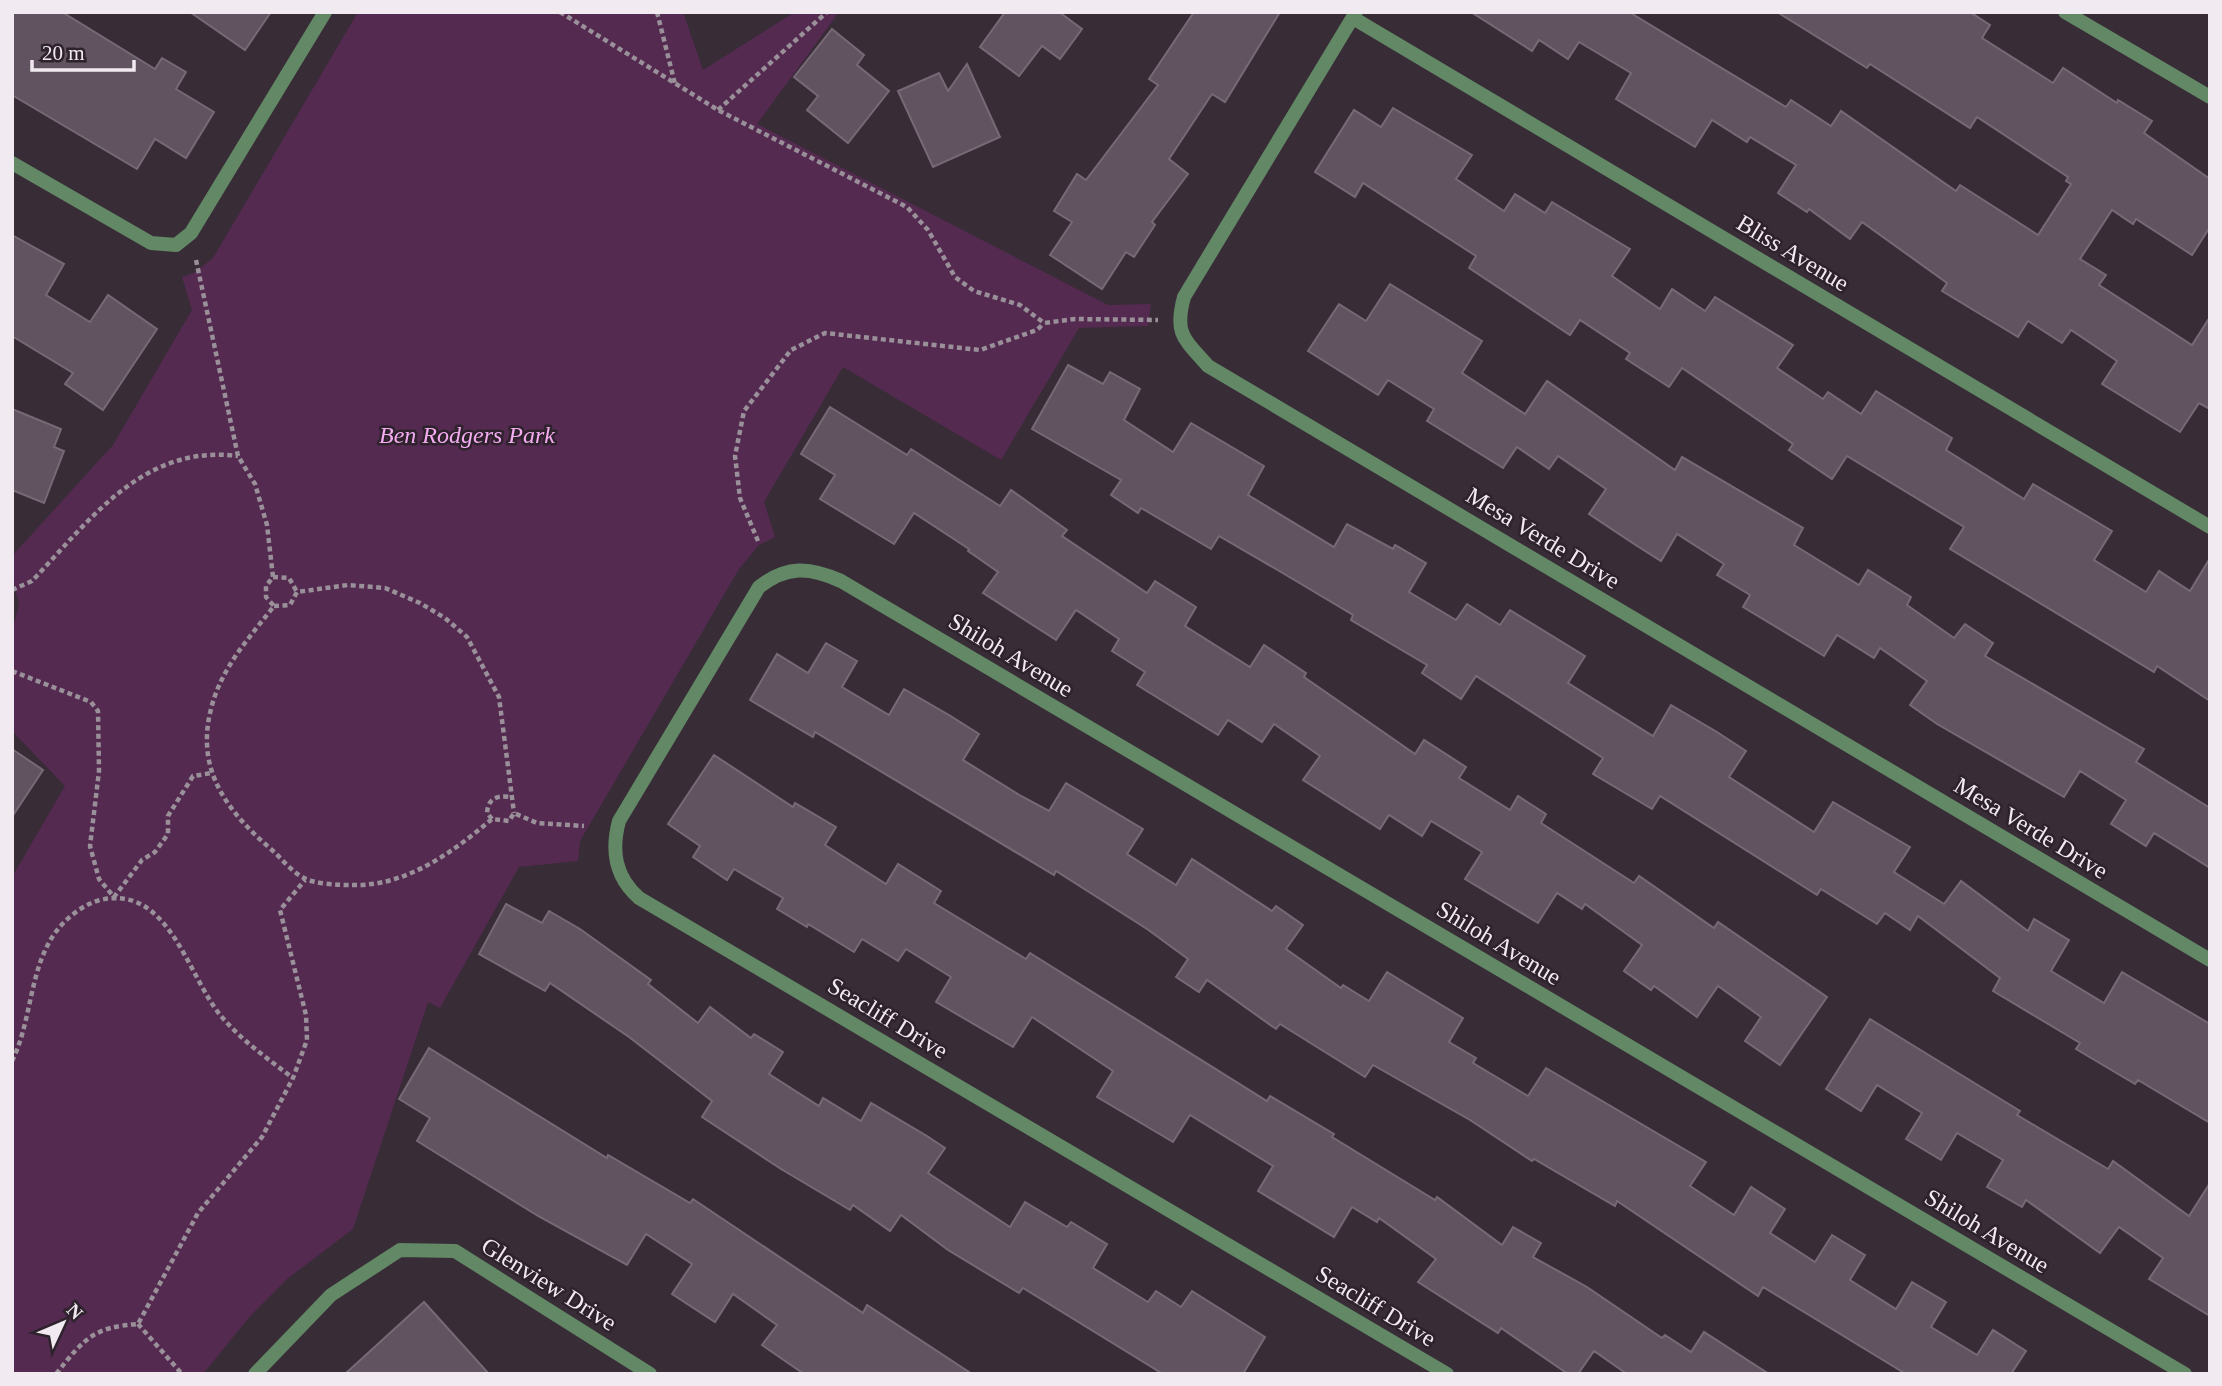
<svg xmlns="http://www.w3.org/2000/svg" width="2222" height="1386" font-family="'Times New Roman',serif">
<style>
.green{fill:#542a51}
.building{fill:#615460;stroke:#776976;stroke-width:2}
.lines{fill:none;stroke-linecap:round;stroke-linejoin:round}
.path{stroke:#9a9099;stroke-width:4.5;stroke-dasharray:5 3.5;stroke-linecap:butt}
.street{stroke:#628865;stroke-width:14}
.labels{text-anchor:middle;dominant-baseline:central;stroke-width:5;stroke-linejoin:round;paint-order:stroke}
.street-label{font-size:24px;fill:#f2eaf1;stroke:#2e222d}
.park-label{font-size:24px;font-style:italic;fill:#f5acf0;stroke:#2e222d}
</style>
<rect width="100%" height="100%" fill="#382c37"/>
<path class="green" d="M358,12H683L703,70L795,12H839L757,124L1108,305L1151,304L1148,326L1079,328L1001,460L843,367L764,502L775,537L759,545L739,569L580,841L578,861L519,867L440,1008L428,1002L353,1229L287,1279L251,1315L203,1374H12V877L65,786L12,731V631L19,605L12,574V556L113,445L192,310L182,277L194,273L213,258Z"/>
<g class="building">
<path d="M12,12H62L155,69L162,58L186,72L176,89L214,112L186,158L155,139L137,169L12,95Z"/>
<path d="M190,12H271L245,50Z"/>
<path d="M1005,12H1059L1082,29L1060,59L1042,46L1019,76L980,47Z"/>
<path d="M1194,12H1280L1225,102L1212,94L1169,159L1188,174L1152,222L1155,225L1134,257L1126,252L1102,289L1050,255L1072,222L1054,211L1077,174L1086,180L1158,85L1149,79Z"/>
<path d="M1471,12H1629L1786,107L1791,100L1831,126L1841,111L1956,191L1960,185L2038,235L2071,184L2066,181L2068,177L1977,117L1970,128L1870,64L1867,68L1777,12H1970L1990,25L1982,38L2053,83L2063,68L2117,103L2118,100L2152,121L2144,133L2210,179V227L2192,255L2136,219L2133,224L2112,210L2080,259L2106,275L2099,285L2192,345L2210,317V409L2199,403L2180,432L2102,384L2117,361L2071,330L2062,343L2028,321L2018,337L1942,291L1947,283L1862,222L1850,239L1809,209L1807,212L1778,193L1796,165L1750,137L1747,142L1712,120L1695,147L1616,99L1631,73L1579,42L1568,59L1539,40L1532,51Z"/>
<path d="M832,29L864,55L857,65L889,91L848,143L807,110L818,96L794,77Z"/>
<path d="M967,64L1000,137L933,167L898,91L939,73L948,91Z"/>
<path d="M1393,108L1472,155L1456,179L1504,211L1515,194L1545,213L1552,202L1630,249L1612,276L1660,309L1672,289L1705,311L1715,297L1793,345L1777,368L1823,399L1828,392L1861,414L1876,391L1952,438L1946,450L2024,499L2033,484L2112,531L2094,560L2146,592L2159,571L2190,591L2210,558V701L2157,666L2154,672L1950,549L1964,527L1847,456L1832,479L1789,450L1793,444L1682,368L1669,387L1626,359L1630,353L1580,320L1570,335L1469,268L1476,256L1363,183L1355,197L1315,172L1354,110L1381,127Z"/>
<path d="M12,235L64,264L46,295L90,322L108,295L157,329L103,410L65,384L73,373L12,336Z"/>
<path d="M1390,284L1482,341L1462,373L1525,414L1547,381L1675,470L1682,457L1803,528L1794,545L1859,585L1868,570L1911,597L1907,605L1954,638L1965,624L1993,643L1985,656L2144,749L2136,762L2210,808V868L2154,833L2146,846L2111,824L2126,800L2080,771L2064,797L1937,724L1910,705L1927,681L1880,648L1874,658L1837,635L1824,656L1743,607L1750,595L1717,575L1724,564L1677,534L1661,561L1634,544L1589,514L1606,489L1558,456L1549,469L1517,447L1503,468L1427,421L1434,409L1388,380L1378,395L1308,351L1339,304L1366,321Z"/>
<path d="M1068,365L1103,384L1110,372L1140,389L1124,420L1173,452L1191,423L1264,466L1248,495L1334,547L1347,524L1393,549L1395,545L1426,563L1409,592L1456,620L1467,604L1500,625L1510,610L1585,656L1568,683L1653,736L1671,705L1717,732L1746,751L1729,777L1814,832L1833,802L1910,847L1894,872L1944,904L1961,881L2028,931L2034,919L2069,940L2051,971L2104,1003L2122,972L2210,1024V1123L2138,1080L2135,1084L2076,1049L2080,1043L1993,991L2000,978L1918,916L1910,930L1885,913L1877,924L1821,889L1817,895L1660,796L1652,809L1593,774L1603,758L1476,676L1461,699L1422,673L1427,665L1351,620L1353,615L1281,572L1219,536L1211,549L1141,508L1138,513L1111,495L1121,480L1032,429Z"/>
<path d="M830,407L907,455L911,449L1000,506L1011,490L1067,530L1062,536L1147,593L1155,581L1196,607L1185,626L1250,667L1264,645L1306,673L1304,677L1415,754L1424,740L1466,767L1459,778L1510,810L1518,796L1546,814L1541,823L1634,883L1639,876L1714,928L1718,922L1827,997L1780,1065L1745,1041L1761,1017L1718,986L1697,1017L1654,986L1651,990L1624,971L1642,945L1585,904L1582,909L1557,893L1538,923L1465,879L1482,852L1431,821L1422,836L1389,815L1380,829L1303,780L1320,756L1274,724L1262,742L1228,720L1218,735L1137,685L1145,672L1112,651L1119,639L1076,610L1056,640L983,593L998,572L968,551L969,549L914,513L894,544L820,499L835,475L801,454Z"/>
<path d="M12,409L61,429L54,447L64,451L44,503L12,490Z"/>
<path d="M826,643L857,661L842,687L889,715L904,689L949,715L979,734L963,760L1021,796L1049,811L1066,783L1143,829L1127,854L1176,885L1192,859L1272,911L1276,906L1303,925L1286,949L1341,988L1343,985L1369,1001L1387,972L1463,1018L1449,1042L1476,1058L1473,1063L1528,1096L1546,1068L1706,1162L1690,1186L1734,1215L1751,1187L1785,1209L1770,1233L1815,1262L1832,1235L1865,1255L1850,1280L1896,1309L1912,1282L1946,1302L1931,1327L1977,1355L1993,1330L2026,1351L2011,1374H1906L1763,1287L1758,1296L1617,1201L1615,1206L1534,1159L1532,1161L1470,1120L1373,1065L1365,1077L1280,1024L1276,1029L1207,980L1199,992L1176,977L1188,959L1147,929L1056,871L1054,875L815,732L813,737L750,700L777,654L808,673Z"/>
<path d="M12,749L43,770L12,817Z"/>
<path d="M714,755L793,807L795,803L836,827L825,845L886,884L898,864L941,891L934,903L1026,959L1030,953L1267,1101L1270,1096L1334,1134L1332,1137L1435,1200L1437,1197L1502,1245L1513,1227L1541,1243L1533,1257L1587,1287L1662,1338L1665,1335L1691,1352L1704,1332L1769,1374H1627L1594,1351L1578,1374H1568L1501,1328L1498,1333L1418,1282L1436,1259L1379,1218L1377,1222L1352,1207L1334,1237L1258,1191L1273,1166L1190,1115L1173,1142L1097,1097L1113,1071L1032,1017L1013,1047L936,1002L951,977L906,949L898,961L862,939L854,952L808,924L807,927L777,909L783,898L734,869L727,880L693,857L700,846L668,824Z"/>
<path d="M506,904L542,923L549,911L580,929L651,980L648,984L698,1023L710,1007L751,1038L754,1034L783,1052L769,1074L819,1106L823,1098L861,1121L871,1103L927,1136L945,1148L928,1173L1010,1227L1025,1202L1067,1227L1071,1222L1107,1244L1093,1268L1148,1302L1156,1291L1181,1307L1192,1291L1265,1337L1243,1374H1163L1023,1288L1019,1293L948,1250L901,1215L890,1231L853,1205L850,1210L781,1169L702,1117L712,1101L629,1037L550,983L545,991L479,954Z"/>
<path d="M1870,1019L2020,1111L2017,1115L2108,1169L2113,1161L2189,1216L2210,1183V1316L2149,1279L2163,1258L2119,1227L2100,1253L2026,1200L2022,1207L1987,1187L2003,1160L1957,1133L1941,1160L1906,1139L1922,1113L1877,1085L1861,1111L1826,1089Z"/>
<path d="M429,1048L607,1158L608,1155L690,1203L693,1199L863,1313L867,1305L972,1374H804L762,1345L777,1325L733,1294L715,1322L672,1294L692,1264L646,1234L627,1265L538,1216L417,1141L430,1118L399,1099Z"/>
<path d="M424,1302L489,1374H345Z"/>
</g>
<g class="lines">
<g class="path">
<path d="M560,12L718,110L907,207L928,230L955,277L974,291L1020,305L1044,323L1075,319L1158,320"/>
<path d="M657,12L675,84"/>
<path d="M718,110L827,12"/>
<path d="M196,260L238,456L255,484L267,525L273,577L266,586V597L274,606C249,638 221,668 211,709C195,771 228,812 272,850C282,859 292,872 304,878C314,884 339,885 351,885C406,887 453,852 492,819L509,821L514,813L537,823L584,826"/>
<path d="M758,541L740,498L735,456L744,411L791,350L825,333L980,350L1037,330L1044,323"/>
<path d="M273,577L289,578L297,592"/>
<path d="M12,590L32,581C91,519 143,444 238,456"/>
<path d="M274,606L290,605L297,592L348,585L385,588L420,603L445,618L467,637L499,697L514,813"/>
<path d="M12,671L91,702L98,711L99,771L90,846L99,879L114,897L142,860L155,852L168,834V816L193,776L212,773"/>
<path d="M492,819L487,813C488,799 496,795 510,797"/>
<path d="M12,1061C31,1023 29,976 51,939C61,922 81,905 100,900C169,884 187,975 221,1016C241,1040 268,1059 293,1078"/>
<path d="M138,1324L182,1374"/>
<path d="M56,1374C84,1339 93,1327 138,1324L198,1213L262,1137L293,1078L307,1040L306,1015L280,910L305,880"/>
</g>
<g class="street">
<path d="M1356,12L1184,297C1174,334 1184,339 1208,366L2210,960"/>
<path d="M2065,12L2210,97"/>
<path d="M1353,18L2210,527"/>
<path d="M12,163L151,243L176,245L191,233L325,12"/>
<path d="M255,1374L331,1295L400,1250L455,1251L650,1374"/>
<path d="M1447,1374L639,898C615,877 611,851 619,821L759,587C787,565 810,567 841,581L2185,1374"/>
</g>
</g>
<g class="labels">
<g class="street-label">
<text transform="translate(1793 253) rotate(31)">Bliss Avenue</text>
<text transform="translate(1543 538) rotate(31)">Mesa Verde Drive</text>
<text transform="translate(1011 655) rotate(31)">Shiloh Avenue</text>
<text transform="translate(2031 828) rotate(31)">Mesa Verde Drive</text>
<text transform="translate(1499 943) rotate(31)">Shiloh Avenue</text>
<text transform="translate(888 1018) rotate(31)">Seacliff Drive</text>
<text transform="translate(1987 1231) rotate(31)">Shiloh Avenue</text>
<text transform="translate(549 1284) rotate(32)">Glenview Drive</text>
<text transform="translate(1376 1306) rotate(31)">Seacliff Drive</text>
</g>
<g class="park-label">
<text x="467" y="435">Ben Rodgers Park</text>
</g>
</g>
<rect width="2222" height="1386" fill="none" stroke="#f2eaf1" stroke-width="28"/>
<g transform="translate(63 1323) rotate(46)" stroke="#2e222d" stroke-width="5" paint-order="stroke">
<path d="M0-5L12 26L0 18L-12 26Z" fill="#f2eaf1"/>
<text y="-10" font-size="19" font-weight="bold" text-anchor="middle" fill="#f2eaf1">N</text>
</g>
<path d="M32 60v10h102v-10" fill="none" stroke="#f2eaf1" stroke-width="3.5"/>
<text x="42" y="60" font-size="21" fill="#f2eaf1" stroke="#2e222d" stroke-width="5" paint-order="stroke">20 m</text>
</svg>
